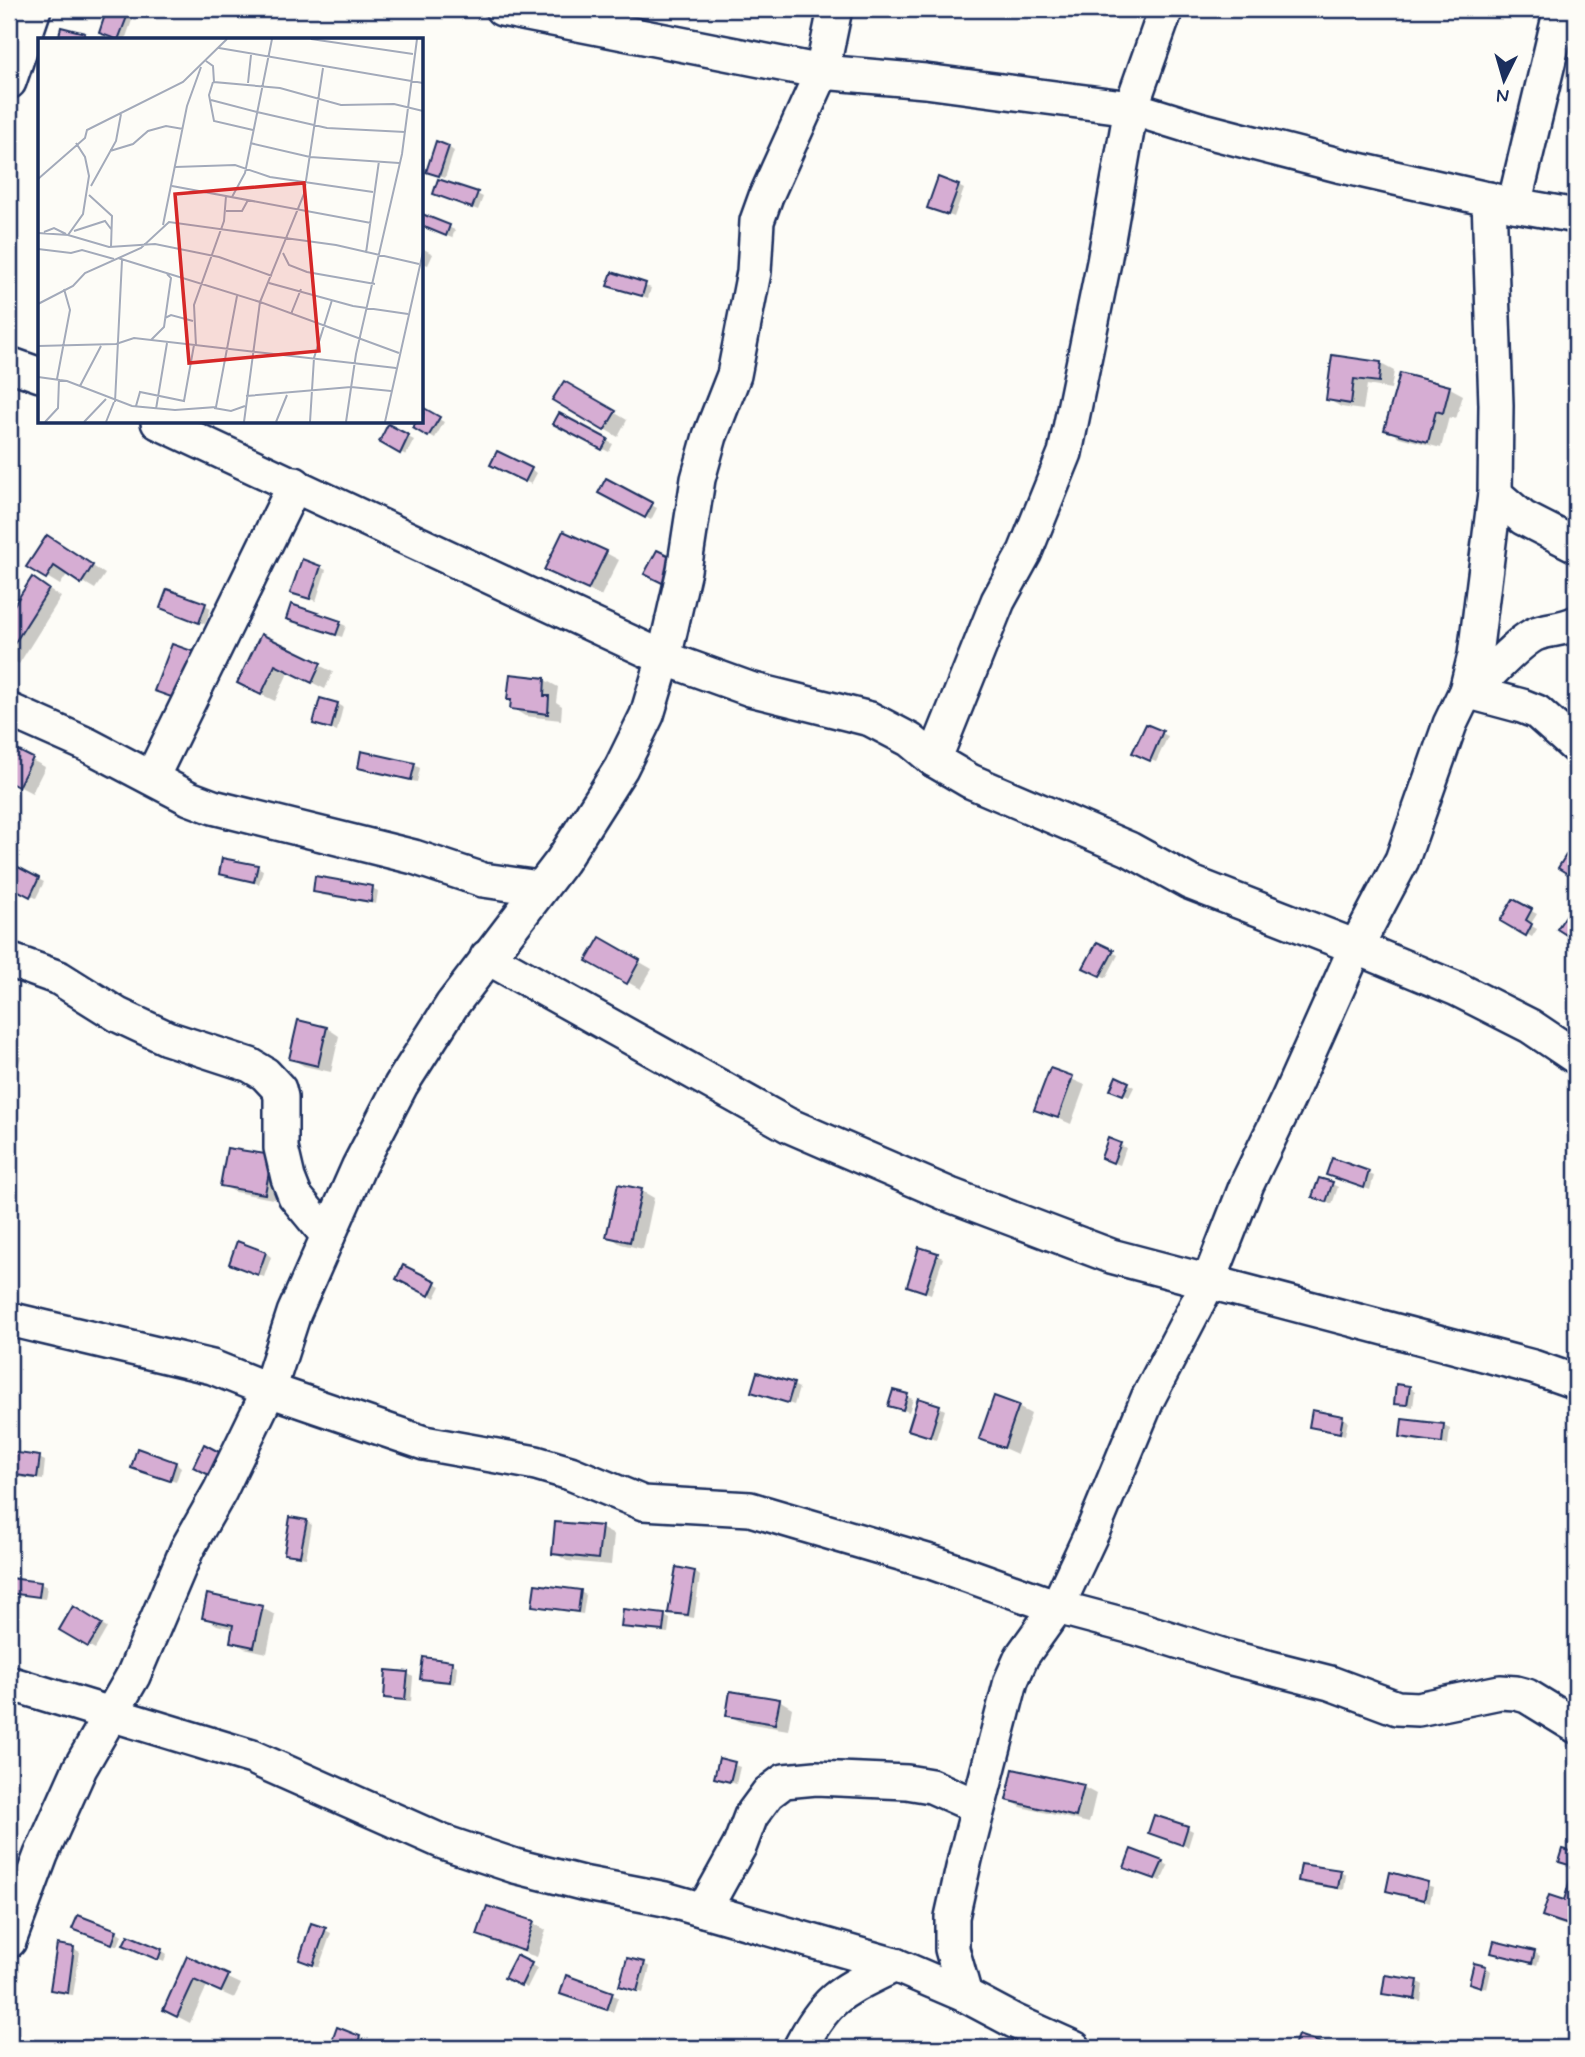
<svg xmlns="http://www.w3.org/2000/svg" width="1585" height="2057" font-family="Mynerve,sans-serif">
<style>
.shadow{fill:#0003}
.building{fill:#d6add3;stroke:#1b2f5e;stroke-width:2}
.lines{fill:none;stroke-linecap:round;stroke-linejoin:round}
.minor-casing{stroke:#1b2f5e;stroke-width:38}
.minor{stroke:#fdfcf7;stroke-width:33}
.inset-road{fill:none;stroke:#a3aaba;stroke-width:2}
.view{fill:#d62828;fill-opacity:0.15;stroke:#d62828;stroke-width:3.5}
.inset-edge{fill:none;stroke:#1b2f5e;stroke-width:3.5}
</style>
<rect width="100%" height="100%" fill="#fdfcf7"/>
<filter id="ink" filterUnits="userSpaceOnUse"><feTurbulence type="fractalNoise" baseFrequency=".0143" numOctaves="2"/><feDisplacementMap in="SourceGraphic" scale="14" xChannelSelector="R" yChannelSelector="G"/><feConvolveMatrix kernelMatrix="1 2 1 2 8 2 1 2 1" color-interpolation-filters="sRGB"/></filter>
<g filter="url(#ink)">
<g class="shadow">
<path d="M109,9H136L125,40L101,32Z"/>
<path d="M63,29L84,34L90,37L89,40H60Z"/>
<path d="M448,147L454,151L445,178L434,174Z"/>
<path d="M958,186L964,189L954,217L935,210Z"/>
<path d="M435,194H477L483,197L478,210Z"/>
<path d="M422,216L455,230L452,238L422,226Z"/>
<path d="M422,248L433,254L428,265L422,263Z"/>
<path d="M613,274L651,288L648,298L609,285Z"/>
<path d="M1334,357L1381,364L1394,371L1391,389L1367,385L1363,410L1341,407L1328,399Z"/>
<path d="M1402,375L1450,388L1463,395L1456,419L1449,417L1441,448L1399,437L1386,429Z"/>
<path d="M565,383L627,420L618,437L555,400Z"/>
<path d="M424,411L444,422L435,438L415,427L418,422H422Z"/>
<path d="M559,416L613,444L609,452L555,424Z"/>
<path d="M389,427L414,440L406,455L381,442Z"/>
<path d="M498,468L531,470L537,473L531,484Z"/>
<path d="M606,481L657,508L651,520L600,493Z"/>
<path d="M60,545L105,574L95,589L68,573L60,585L29,566Z"/>
<path d="M606,553L619,560L601,596L559,577Z"/>
<path d="M320,567L326,570L316,601L298,595Z"/>
<path d="M32,580L61,597L19,664L9,658V617Z"/>
<path d="M205,605L211,608L205,624L168,611Z"/>
<path d="M293,621L340,623L346,626L342,637Z"/>
<path d="M262,637L333,672L325,689L289,671L275,701L252,690Z"/>
<path d="M545,680L558,687L556,702L562,706L561,720L525,716L512,708Z"/>
<path d="M338,704L343,707L337,731L315,723Z"/>
<path d="M1146,726L1168,736L1156,762L1140,756Z"/>
<path d="M9,748L45,767L32,793L9,781Z"/>
<path d="M414,765L420,768L417,782L365,771L360,767Z"/>
<path d="M257,867L263,870L259,884L221,874Z"/>
<path d="M17,868L44,882L36,898L9,884Z"/>
<path d="M372,888L378,891L376,904L321,895L315,891Z"/>
<path d="M1513,901L1537,914L1530,925L1537,929L1532,937L1502,921Z"/>
<path d="M1567,916L1576,921L1574,938L1559,928Z"/>
<path d="M600,939L652,969L640,989L588,960Z"/>
<path d="M1097,944L1118,955L1106,978L1086,967Z"/>
<path d="M327,1028L339,1036L331,1072L304,1066L291,1058Z"/>
<path d="M9,1052L21,1057L9,1093Z"/>
<path d="M1051,1070L1085,1085L1071,1124L1037,1109Z"/>
<path d="M1128,1083L1134,1087L1129,1097L1118,1092Z"/>
<path d="M1120,1145L1126,1148L1120,1165L1109,1161Z"/>
<path d="M1333,1160L1374,1176L1370,1190L1334,1177Z"/>
<path d="M284,1164L278,1200L235,1192L222,1185Z"/>
<path d="M1332,1184L1338,1187L1332,1204L1314,1197Z"/>
<path d="M619,1186L642,1191L654,1198L643,1249L621,1244L608,1236Z"/>
<path d="M921,1249L943,1258L931,1294L914,1288Z"/>
<path d="M266,1253L271,1257L264,1277L237,1267Z"/>
<path d="M403,1267L441,1286L435,1298L398,1278Z"/>
<path d="M793,1385L799,1388L794,1405L753,1391Z"/>
<path d="M1409,1387L1415,1391L1413,1407L1396,1403Z"/>
<path d="M894,1392L913,1399L909,1412L890,1405Z"/>
<path d="M939,1407L945,1410L936,1439L910,1430Z"/>
<path d="M1018,1407L1031,1414L1017,1454L981,1438Z"/>
<path d="M1342,1417L1348,1421L1345,1435L1311,1426Z"/>
<path d="M1444,1425L1450,1429L1448,1445L1408,1440L1402,1437Z"/>
<path d="M39,1458L45,1461L43,1480L16,1477L10,1473Z"/>
<path d="M176,1463L181,1467L176,1482L139,1470Z"/>
<path d="M306,1521L312,1525L306,1558L291,1556L286,1553Z"/>
<path d="M601,1528L614,1535L611,1565L567,1561L554,1553Z"/>
<path d="M695,1572L700,1576L694,1618L676,1615L670,1612Z"/>
<path d="M41,1584L47,1587L45,1599L16,1595L10,1592Z"/>
<path d="M580,1592L586,1595L583,1614L540,1608L534,1605Z"/>
<path d="M262,1608L275,1615L267,1653L244,1648L232,1641L234,1629L217,1625L204,1617Z"/>
<path d="M73,1609L107,1628L95,1649L61,1630Z"/>
<path d="M664,1616L670,1619L668,1633L629,1629L623,1626Z"/>
<path d="M451,1663L457,1666L455,1684L428,1681L422,1678Z"/>
<path d="M407,1673L413,1677L411,1702L392,1700L386,1697Z"/>
<path d="M779,1700L792,1708L788,1730L741,1722L728,1715Z"/>
<path d="M720,1760L740,1767L736,1784L716,1777Z"/>
<path d="M1083,1787L1096,1794L1089,1823L1021,1807L1008,1799Z"/>
<path d="M1187,1828L1193,1831L1188,1847L1150,1833Z"/>
<path d="M1573,1854L1576,1856L1575,1867L1567,1864Z"/>
<path d="M1162,1862L1168,1866L1161,1881L1132,1870Z"/>
<path d="M1340,1872L1346,1875L1344,1890L1305,1884L1300,1881Z"/>
<path d="M1392,1875L1433,1887L1430,1902L1388,1890Z"/>
<path d="M1573,1876L1576,1877V1929L1557,1923L1544,1916L1565,1902Z"/>
<path d="M533,1923L546,1930L537,1957L492,1942L479,1934Z"/>
<path d="M325,1930L331,1933L319,1967L301,1960Z"/>
<path d="M116,1931L122,1935L118,1946L80,1932Z"/>
<path d="M131,1948L161,1950L167,1954L164,1962Z"/>
<path d="M74,1949L80,1952L73,1995L58,1993L52,1989Z"/>
<path d="M1493,1952H1534L1540,1956L1537,1965Z"/>
<path d="M516,1957L537,1968L527,1988L507,1977Z"/>
<path d="M188,1959L241,1984L234,1998L207,1986L190,2023L165,2010Z"/>
<path d="M644,1964L650,1967L643,1993L621,1985Z"/>
<path d="M1486,1967L1491,1971L1487,1989L1471,1983Z"/>
<path d="M567,1978L618,1997L613,2012L568,1996Z"/>
<path d="M1418,1982L1423,1985L1421,2001L1390,1996L1384,1993Z"/>
<path d="M359,2037L365,2040L363,2048H352L334,2041Z"/>
</g>
<g class="building">
<path d="M107,9H130L118,40L99,33Z"/>
<path d="M61,27L85,33L83,40H58Z"/>
<path d="M436,141L449,146L439,176L426,172Z"/>
<path d="M938,177L959,185L948,215L927,208Z"/>
<path d="M438,179L478,192L472,208L433,194Z"/>
<path d="M422,214L450,225L446,236L422,226Z"/>
<path d="M612,272L646,283L642,296L607,286Z"/>
<path d="M1332,355L1381,362L1379,382L1354,379L1351,404L1326,400Z"/>
<path d="M1400,373L1450,386L1443,413L1436,411L1428,442L1384,430Z"/>
<path d="M564,381L616,411L604,431L552,400Z"/>
<path d="M424,408L440,417L428,437L413,428L416,422H422Z"/>
<path d="M559,413L608,439L602,450L553,424Z"/>
<path d="M388,424L409,435L400,454L379,442Z"/>
<path d="M497,451L532,468L525,482L490,465Z"/>
<path d="M606,478L653,503L645,518L598,493Z"/>
<path d="M563,531L607,551L588,590L544,570Z"/>
<path d="M47,535L93,565L81,584L54,566L46,579L26,567Z"/>
<path d="M657,550L676,559L664,584L644,574Z"/>
<path d="M302,559L321,566L310,599L290,593Z"/>
<path d="M32,577L49,589L9,652V613Z"/>
<path d="M167,589L206,603L199,623L160,608Z"/>
<path d="M291,604L341,621L336,635L286,619Z"/>
<path d="M261,634L321,663L312,683L275,665L261,695L237,683Z"/>
<path d="M172,644L195,652L177,699L154,691Z"/>
<path d="M510,674L545,678L544,696H549L548,714L510,709L511,700H507Z"/>
<path d="M320,698L338,703L331,729L313,724Z"/>
<path d="M1146,724L1163,731L1150,761L1132,753Z"/>
<path d="M9,746L33,758L18,787L9,782Z"/>
<path d="M361,751L415,763L411,780L358,768Z"/>
<path d="M1566,855L1576,861V879L1558,868Z"/>
<path d="M222,858L258,865L254,882L219,874Z"/>
<path d="M16,866L39,878L30,897L9,886V879Z"/>
<path d="M315,876L373,886L371,902L313,892Z"/>
<path d="M1513,899L1532,909L1526,920L1532,924L1526,936L1500,921Z"/>
<path d="M1567,914L1576,919L1568,936L1557,929Z"/>
<path d="M600,937L640,960L627,984L586,961Z"/>
<path d="M1097,942L1114,950L1100,976L1083,968Z"/>
<path d="M298,1020L327,1027L318,1066L289,1059Z"/>
<path d="M9,1050L16,1052L9,1074Z"/>
<path d="M1050,1068L1073,1076L1058,1118L1034,1110Z"/>
<path d="M1116,1076L1129,1082L1123,1095L1110,1090Z"/>
<path d="M1108,1138L1121,1143L1113,1163L1101,1158Z"/>
<path d="M227,1148L272,1155L265,1194L220,1186Z"/>
<path d="M1332,1158L1369,1171L1364,1188L1326,1175Z"/>
<path d="M1319,1178L1333,1182L1326,1202L1312,1197Z"/>
<path d="M618,1184L642,1189L630,1242L606,1237Z"/>
<path d="M237,1241L266,1252L258,1275L229,1264Z"/>
<path d="M919,1247L938,1253L925,1292L907,1286Z"/>
<path d="M403,1265L436,1281L429,1296L396,1279Z"/>
<path d="M757,1372L794,1383L788,1403L751,1392Z"/>
<path d="M1396,1384L1410,1386L1407,1405L1394,1404Z"/>
<path d="M893,1390L908,1394L903,1410L888,1406Z"/>
<path d="M994,1396L1019,1405L1004,1448L979,1439Z"/>
<path d="M918,1398L940,1405L930,1437L908,1430Z"/>
<path d="M1312,1410L1343,1416L1340,1433L1309,1427Z"/>
<path d="M1402,1419L1444,1424L1442,1443L1400,1437Z"/>
<path d="M204,1444L221,1453L209,1475L193,1467Z"/>
<path d="M137,1448L176,1462L170,1481L131,1468Z"/>
<path d="M11,1452L40,1456L37,1478L9,1474Z"/>
<path d="M290,1517L307,1520L300,1556L284,1554Z"/>
<path d="M555,1522L602,1526L598,1559L552,1554Z"/>
<path d="M676,1567L695,1571L688,1615L668,1613Z"/>
<path d="M10,1578L41,1582L39,1597L9,1593Z"/>
<path d="M535,1584L581,1590L578,1612L532,1606Z"/>
<path d="M207,1594L263,1606L254,1647L230,1642L233,1625L202,1618Z"/>
<path d="M73,1606L102,1624L88,1647L59,1630Z"/>
<path d="M623,1609L665,1614L663,1631L621,1627Z"/>
<path d="M423,1657L452,1661L450,1682L420,1679Z"/>
<path d="M386,1670L408,1672L405,1700L384,1698Z"/>
<path d="M730,1691L780,1699L775,1724L726,1716Z"/>
<path d="M719,1758L735,1762L730,1782L714,1778Z"/>
<path d="M1013,1769L1084,1785L1076,1817L1006,1800Z"/>
<path d="M1154,1815L1188,1826L1182,1845L1148,1833Z"/>
<path d="M1131,1849L1163,1861L1155,1879L1124,1868Z"/>
<path d="M1563,1849L1574,1852L1569,1865L1559,1862Z"/>
<path d="M1301,1864L1341,1870L1338,1888L1298,1881Z"/>
<path d="M1390,1872L1428,1882L1424,1900L1386,1891Z"/>
<path d="M1572,1874L1576,1875L1575,1927L1542,1916L1549,1895L1564,1900Z"/>
<path d="M487,1906L534,1921L524,1951L477,1935Z"/>
<path d="M78,1915L117,1930L112,1944L72,1929Z"/>
<path d="M311,1923L326,1928L313,1965L299,1960Z"/>
<path d="M128,1935L162,1949L158,1960L123,1945Z"/>
<path d="M1494,1941L1535,1951L1532,1963L1491,1953Z"/>
<path d="M57,1944L74,1947L68,1993L50,1990Z"/>
<path d="M516,1955L532,1963L521,1986L504,1978Z"/>
<path d="M187,1956L229,1975L221,1992L194,1980L177,2017L163,2010Z"/>
<path d="M627,1958L645,1962L637,1991L619,1986Z"/>
<path d="M1474,1963L1486,1966L1481,1987L1469,1983Z"/>
<path d="M566,1975L613,1992L607,2010L560,1994Z"/>
<path d="M1385,1975L1418,1980L1415,1999L1382,1994Z"/>
<path d="M337,2027L360,2036L356,2048L332,2041Z"/>
<path d="M1298,2035L1324,2044L1323,2048H1293Z"/>
</g>
<g class="lines">
<g class="minor-casing">
<g id="minor">
<path d="M502,9L822,72L925,81L1131,108L1199,129L1342,166L1514,205L1576,216"/>
<path d="M835,9L822,72L766,196L757,221L754,272L734,375L710,436L698,479L684,570L664,658L750,689L870,719L910,740L934,760L970,781L1129,849L1189,882L1356,947L1457,989L1530,1026L1576,1057"/>
<path d="M9,82L34,9"/>
<path d="M1514,205L1561,9"/>
<path d="M9,364L40,375"/>
<path d="M1495,494L1523,518L1576,545"/>
<path d="M1466,691L1522,706L1537,712L1576,747"/>
<path d="M1470,693C1486,678 1520,639 1538,633C1551,629 1564,629 1576,623"/>
<path d="M9,710L88,745L189,798L213,807L414,857L483,880L539,888"/>
<path d="M934,760L998,601L1025,552L1065,453L1104,262L1131,108L1166,9"/>
<path d="M152,777L295,484"/>
<path d="M487,957L788,1125L950,1195L1111,1256L1533,1367L1576,1382"/>
<path d="M9,960L59,978L118,1015L167,1038L250,1065L265,1074L279,1089L281,1097V1148L288,1178L295,1196L328,1236"/>
<path d="M9,1319L212,1367L269,1390L424,1443L536,1463L570,1473L643,1503L750,1509L934,1563L1057,1607L1136,1628L1228,1657L1330,1683L1397,1708L1418,1709L1500,1692L1516,1693L1527,1696L1576,1726"/>
<path d="M9,1683L252,1757L443,1842L515,1866L582,1883L665,1899L895,1965L965,1995L1014,2021L1074,2048"/>
<path d="M704,1910L740,1845L751,1816L768,1793L784,1781L816,1778L907,1782L931,1786L978,1807"/>
<path d="M9,1941L41,1855L80,1768L133,1676L187,1549L220,1491L269,1390L294,1313L359,1166L401,1085L452,1005L562,861L621,768L647,715L664,658L158,422"/>
<path d="M965,1995L952,1949V1917L965,1859L1011,1681L1022,1656L1057,1607L1094,1528L1148,1398L1209,1281L1247,1184L1288,1099L1356,947L1402,860L1450,724L1466,691L1475,655L1495,494L1496,405L1489,199"/>
<path d="M800,2048C828,1994 843,1991 895,1965"/>
</g>
</g>
<use href="#minor" class="minor"/>
</g>
</g>
<g transform="translate(38 38)">
<rect width="385" height="385" fill="#fdfcf7"/>
<path class="inset-road" d="M273,1L375,16M181,10L385,45M168,23L175,28L176,44L242,50L303,67L356,66L385,73M285,30L266,156L222,264L361,315M175,44L171,57L176,83L215,92M210,45L213,17M173,62L219,74M219,74L289,90L367,94M212,105L272,119L361,125M72,113L95,106L110,93L128,88L145,91M137,129L197,127L232,139L335,154M0,141L47,100L49,92L145,44L189,1M53,148L78,103L83,76M134,148L333,185M51,157L74,178L73,209M194,159L207,135L234,1M188,173H204L210,162M125,187L149,68L163,29M36,193L67,183L73,191M6,194L16,190L28,196M0,195L30,197L45,176L51,138L47,119L38,105M30,197L71,209L117,206L181,219L234,238M0,211L33,215L44,212L76,221M245,215L251,227L269,234L337,246M328,215L341,123M80,220L222,264L206,384M231,245L315,268L370,276M0,266L35,248L47,235L103,210L131,184L298,207L381,226M253,276L263,251M127,280L133,277L155,283M113,302L126,289L133,240L129,236M0,308L78,306L96,300L358,330M158,308L156,267L186,183L188,158M0,339L29,343L94,368L137,372L178,369L199,258M19,341L32,272L26,251M42,348L63,308M208,358L313,349L353,353M77,364L84,222M98,368L102,354L146,363L156,307M176,370L193,373L207,368M118,371L129,305M7,384L20,370L21,341M46,384L68,361M68,384L76,364M238,384L249,357M272,384L276,320L294,262M308,384L318,316L364,116L379,1M347,384L385,214"/>
<path class="view" d="M266,145L281,313L151,325L137,156Z"/>
<rect width="385" height="385" class="inset-edge"/>
</g>
<rect width="1585" height="2057" fill="none" stroke="#fdfcf7" stroke-width="35"/>
<rect x="18" y="18" width="1550" height="2022" fill="none" stroke="#1b2f5e" stroke-width="2.5" filter="url(#ink)"/>
<g transform="translate(1504 80) rotate(185)" stroke="#fdfcf7" stroke-width="5" paint-order="stroke">
<path d="M0-5L12 26L0 18L-12 26Z" fill="#1b2f5e"/>
<text y="-10" font-size="19" font-weight="bold" text-anchor="middle" fill="#1b2f5e">N</text>
</g>
</svg>
